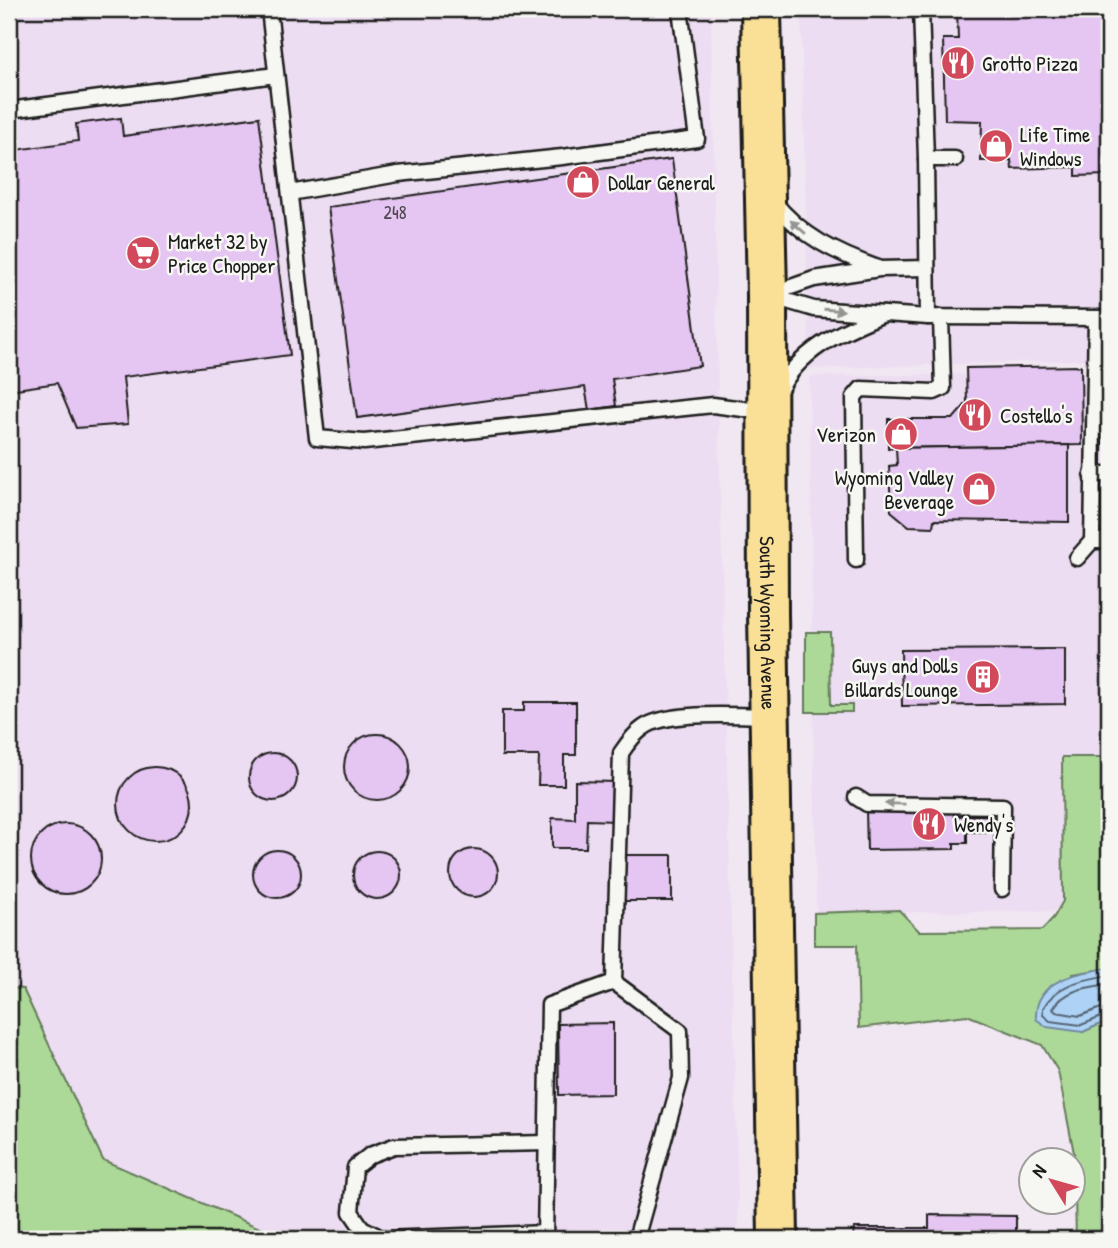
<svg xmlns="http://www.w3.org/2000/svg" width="1118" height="1248" font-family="'Patrick Hand',sans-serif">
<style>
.built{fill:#edddf2}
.green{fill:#add998;stroke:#647a5a;stroke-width:2}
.water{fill:#add2f6;stroke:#73899f;stroke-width:2}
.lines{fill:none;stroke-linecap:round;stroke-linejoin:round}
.shore{stroke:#566573;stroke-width:2}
.building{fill:#e5c5f1;stroke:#1c1c1c;stroke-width:2}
.lane-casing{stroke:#1c1c1c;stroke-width:19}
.primary-casing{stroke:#1c1c1c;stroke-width:44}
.lane{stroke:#f6f6f2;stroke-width:14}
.primary{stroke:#fadf96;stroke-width:38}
.oneway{fill:#949492}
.labels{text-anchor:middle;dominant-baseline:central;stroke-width:5;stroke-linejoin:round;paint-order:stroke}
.number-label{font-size:18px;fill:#4e4651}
.poi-label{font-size:21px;fill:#1c1c1c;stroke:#f6f6f2;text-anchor:start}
.street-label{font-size:21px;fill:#1c1c1c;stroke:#f6f6f2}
</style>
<rect width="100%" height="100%" fill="#f1e7f2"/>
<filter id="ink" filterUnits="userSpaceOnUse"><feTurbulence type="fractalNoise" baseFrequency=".0143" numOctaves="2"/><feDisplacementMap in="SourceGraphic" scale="14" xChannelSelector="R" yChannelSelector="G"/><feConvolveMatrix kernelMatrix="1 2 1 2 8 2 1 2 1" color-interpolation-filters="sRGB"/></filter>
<g filter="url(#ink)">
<g class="built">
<path d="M9,9H711L719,438L739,1239H285L103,1160L23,989L9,988Z"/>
<path d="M801,9H1109V359L809,369Z"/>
<path d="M1109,373V791L1087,911L816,913L809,376Z"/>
</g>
<g class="green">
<path d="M806,632H830L831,705H852V712H806Z"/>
<path d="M1062,757H1109V968L1073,974L1083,1032L1109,1020V1239H1076L1074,1153L1058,1071L1042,1045L967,1015L859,1028L857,945H814V913L899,910L919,931L1042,930L1054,917L1063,901Z"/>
<path d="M9,988L23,989L103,1160L285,1239H9Z"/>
</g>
<path class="water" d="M1109,968V1020L1083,1032L1047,1027L1036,1019C1034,979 1078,973 1109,968Z"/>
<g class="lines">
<g class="shore">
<path d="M1109,975C1083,980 1057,983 1043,1008V1015L1050,1021L1081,1025L1109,1014"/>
<path d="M1109,984C1089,987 1064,989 1053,1009L1056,1012L1080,1016L1109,1005"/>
</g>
</g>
<g class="building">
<path d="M957,9H1109V175L1076,176V167L1012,169L1011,160L981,161L982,121L945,120L943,39H958Z"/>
<path d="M259,117L290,355L123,377L128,424L76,428L57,383L9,390V151L78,141L76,124L121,118L123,136Z"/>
<path d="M672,159L700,366L612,379L616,406L589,410L585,387L357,418L328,207Z"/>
<path d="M1081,366L1082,445L888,448V419H953L967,403L966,368Z"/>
<path d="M1069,445V522L934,520L933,527L909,526L891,511L889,466L897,465L896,448Z"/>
<path d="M1065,649V704L902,706L901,650Z"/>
<path d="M524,702H576V755H564V785H538L539,756H502V711H524Z"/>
<circle cx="377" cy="767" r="33"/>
<circle cx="273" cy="777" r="24"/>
<circle cx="155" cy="804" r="37"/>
<path d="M575,781L617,782L616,821L587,820L586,848H552V818L575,819Z"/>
<path d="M954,809V816L992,815V832H967V843H954V849L867,850L866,810Z"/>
<circle cx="66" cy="859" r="35"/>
<circle cx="474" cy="873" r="24"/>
<circle cx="277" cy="874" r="24"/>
<circle cx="377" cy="875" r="24"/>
<rect x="620" y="855" width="52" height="46"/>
<path d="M613,1023V1094L559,1095L558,1024Z"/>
<path d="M929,1215L1016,1216V1239H853L854,1228H929Z"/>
</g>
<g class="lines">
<g class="lane-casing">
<g id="lane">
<path d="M269,9L317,438L364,442L713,405L766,412"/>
<path d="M921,9L926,159"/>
<path d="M9,110L276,75"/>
<path d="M290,193L398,174L562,157L697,139L680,9"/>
<path d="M773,201C802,237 836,253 878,268"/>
<path d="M768,295L814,279L879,269L927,268"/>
<path d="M770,296L814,309L928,317L1109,318"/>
<path d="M928,317L926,159H955"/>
<path d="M1096,318L1092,541H1109"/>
<path d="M778,393C800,348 841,332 884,314"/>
<path d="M1092,474H1109"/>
<path d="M1077,558L1092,541"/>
<path d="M856,560L854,397L861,389L934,392L943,388L941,317"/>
<path d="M856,797L867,804L1003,806L1002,889"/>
<path d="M545,1233L383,1239L362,1228L351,1212L355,1167L370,1155L394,1146L547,1143"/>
<path d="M545,1239L549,1005L614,982"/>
<path d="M636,1239L681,1078L680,1031L614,982L621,753C627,744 634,734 643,728C666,710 739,716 769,716"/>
</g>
</g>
<g class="primary-casing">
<g id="primary">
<path id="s1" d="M761,9L767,295L768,613L778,1239"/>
</g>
</g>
<use href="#lane" class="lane"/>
<use href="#primary" class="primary"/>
</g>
<defs><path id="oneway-solid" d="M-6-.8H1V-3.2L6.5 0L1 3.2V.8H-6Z" transform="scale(1.75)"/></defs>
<g class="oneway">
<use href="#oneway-solid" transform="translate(798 227) rotate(-139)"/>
<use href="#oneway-solid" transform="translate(834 310) rotate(4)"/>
<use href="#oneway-solid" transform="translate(895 804) rotate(-179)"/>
</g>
</g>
<defs>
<g id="restaurant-disc" transform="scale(1.75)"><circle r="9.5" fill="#d1495b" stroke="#f6f6f2"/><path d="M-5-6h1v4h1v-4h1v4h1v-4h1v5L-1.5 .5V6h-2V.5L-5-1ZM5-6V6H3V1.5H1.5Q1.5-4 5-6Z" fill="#fff"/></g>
<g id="shop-disc" transform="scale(1.75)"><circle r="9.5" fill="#d1495b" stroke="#f6f6f2"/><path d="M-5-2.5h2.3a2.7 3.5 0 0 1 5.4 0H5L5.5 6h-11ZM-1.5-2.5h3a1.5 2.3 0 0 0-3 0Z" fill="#fff"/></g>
<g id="supermarket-disc" transform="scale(1.75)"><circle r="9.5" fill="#d1495b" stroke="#f6f6f2"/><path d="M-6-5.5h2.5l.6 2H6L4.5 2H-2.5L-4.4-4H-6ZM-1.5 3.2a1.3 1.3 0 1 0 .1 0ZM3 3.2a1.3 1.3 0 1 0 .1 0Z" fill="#fff"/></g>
<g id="building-disc" transform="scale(1.75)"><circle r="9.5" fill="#d1495b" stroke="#f6f6f2"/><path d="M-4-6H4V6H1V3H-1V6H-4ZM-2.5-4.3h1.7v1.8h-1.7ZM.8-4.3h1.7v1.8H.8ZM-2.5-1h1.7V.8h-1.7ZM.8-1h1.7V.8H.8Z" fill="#fff"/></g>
</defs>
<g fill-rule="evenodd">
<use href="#restaurant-disc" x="958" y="63"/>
<use href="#shop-disc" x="996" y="146"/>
<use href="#shop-disc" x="583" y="182"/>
<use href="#supermarket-disc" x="143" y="253"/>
<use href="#restaurant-disc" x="975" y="415"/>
<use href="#shop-disc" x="901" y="434"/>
<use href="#shop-disc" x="979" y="489"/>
<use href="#building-disc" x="983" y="677"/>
<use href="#restaurant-disc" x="929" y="824"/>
</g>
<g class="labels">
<g class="number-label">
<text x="395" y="212">248</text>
</g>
<g class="poi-label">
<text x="982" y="63">Grotto Pizza</text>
<text x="1020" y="134">Life Time<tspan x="1020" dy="24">Windows</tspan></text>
<text x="608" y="182">Dollar General</text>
<text x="168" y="241">Market 32 by<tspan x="168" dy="24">Price Chopper</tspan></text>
<text x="1000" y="415">Costello's</text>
<text x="876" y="434" text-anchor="end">Verizon</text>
<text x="954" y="477" text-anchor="end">Wyoming Valley<tspan x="954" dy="24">Beverage</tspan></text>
<text x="958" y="665" text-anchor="end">Guys and Dolls<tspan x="958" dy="24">Billards Lounge</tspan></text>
<text x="954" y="824">Wendy's</text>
</g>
<g class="street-label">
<text stroke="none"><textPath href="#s1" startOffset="614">South Wyoming Avenue</textPath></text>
</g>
</g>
<rect width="1118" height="1248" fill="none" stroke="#f6f6f2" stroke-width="35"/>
<rect x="18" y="18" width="1083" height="1213" fill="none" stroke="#1c1c1c" stroke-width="2.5" filter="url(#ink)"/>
<g transform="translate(1052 1181) rotate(307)"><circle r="33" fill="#f6f6f2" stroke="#9f9f9c" stroke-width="2"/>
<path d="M0-5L12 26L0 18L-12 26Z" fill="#d1495b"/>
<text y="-10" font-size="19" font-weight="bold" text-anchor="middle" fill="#1c1c1c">N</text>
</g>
</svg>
